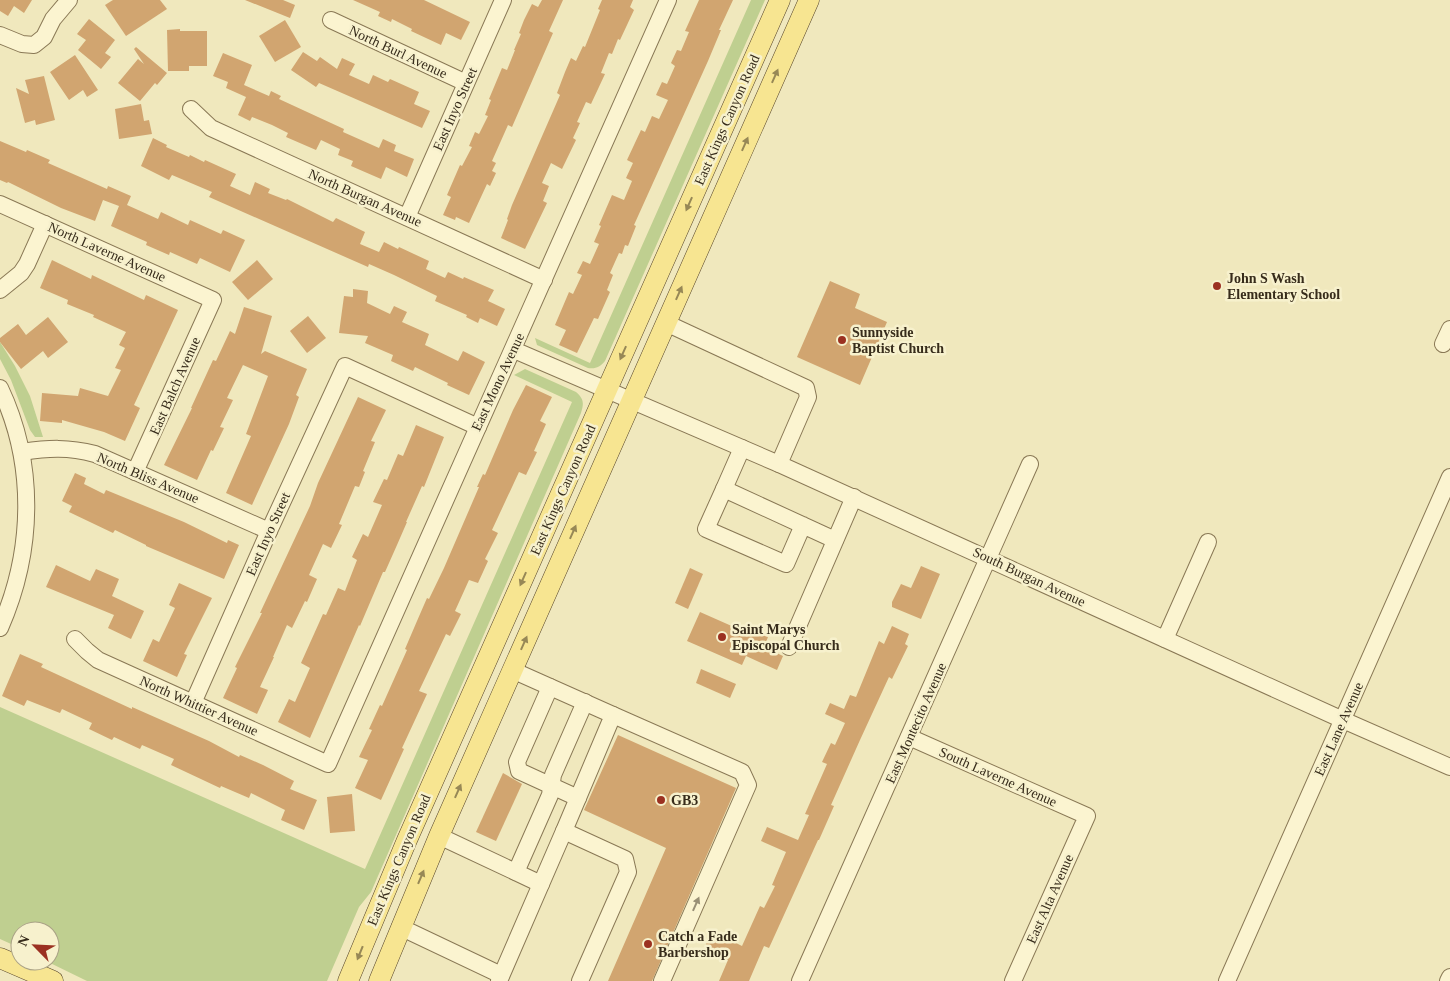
<svg xmlns="http://www.w3.org/2000/svg" width="1450" height="981" font-family="'Times New Roman',serif">
<style>
.green{fill:#bfcf90}
.building{fill:#d1a570}
.lines{fill:none;stroke-linecap:round;stroke-linejoin:round}
.minor-casing{stroke:#897855;stroke-width:18}
.major-casing{stroke:#56442a;stroke-width:21}
.minor{stroke:#fbf4d0;stroke-width:16}
.major{stroke:#f7e591;stroke-width:20}
.oneway{fill:#978856}
.oneway2{fill:#999076}
.poi-dot{fill:#9b3121;stroke:#f7f1cd;stroke-width:2}
.labels{text-anchor:middle;dominant-baseline:central;stroke-width:5;stroke-linejoin:round;paint-order:stroke}
.street-label{font-size:14px;fill:#372c1b;stroke:#f7f1cd}
.poi-label{font-size:14px;font-weight:bold;fill:#372c1b;stroke:#f7f1cd;text-anchor:start}
</style>
<rect width="100%" height="100%" fill="#f0e8bd"/>
<g class="green">
<path d="M751,0H765L605,361C600,367 596,369 588,368L537,345L535,338L590,363Z"/>
<path d="M0,342L15,366L30,396L43,437H35L30,430L11,380L0,359Z"/>
<path d="M525,369L576,392C584,399 584,403 581,413L378,876L371,892L359,907L327,981H87L46,961H50V931H20V948L0,939V707L365,869L572,402L514,375Z"/>
</g>
<g class="building">
<path d="M0,0H32L24,13L14,6L8,16L0,11Z"/>
<path d="M113,0H160L167,9L126,36L105,5Z"/>
<path d="M245,0H283L295,5L290,18Z"/>
<path d="M353,0H424L470,22L461,40L446,33L441,45L411,31L412,29L392,19L391,22L378,16L380,12Z"/>
<path d="M542,0H563L549,31L553,33L512,127L508,125L492,161L496,163L492,171L496,173L490,186L487,184L469,223L456,217L455,220L443,215L451,197L447,195L460,165L462,166L472,147L469,146L475,132L479,134L488,116L485,115L491,100L489,99L502,68L507,70L515,50H514L521,34L519,33L524,20L532,4L538,7Z"/>
<path d="M602,0H633L630,7L634,10L620,40L618,39L612,54L609,53L601,73L605,74L591,104L586,102L577,122L580,123L573,138L576,140L562,169L551,163L542,183L549,186L543,201L547,203L525,249L501,238L508,220L507,219L512,205L560,95L557,93L565,72L571,58L576,61L583,46L585,47L600,10L598,9Z"/>
<path d="M699,0H733L719,30H721L708,61L634,225L636,226L628,246L625,245L622,254L619,253L610,273L613,275L607,290L610,292L598,319L594,318L577,353L559,345L566,330L555,325L569,292L573,294L582,275L577,273L583,261L590,264L599,244L594,242L601,226L599,225L612,195L624,200L632,181L626,178L633,163L627,160L641,130L645,132L652,116L659,119L668,100L656,95L662,82L667,84L675,66L671,63L677,50L681,51L689,32L685,31Z"/>
<path d="M89,19L115,40L105,53L111,57L101,69L78,50L86,40L77,34Z"/>
<path d="M285,20L301,47L275,62L259,36Z"/>
<path d="M180,29V31H207V66H189V71H168L167,30Z"/>
<path d="M136,47L167,73L157,85L155,83L140,101L118,83L138,59L144,64L134,49Z"/>
<path d="M303,52L317,61L320,57L337,69L342,58L355,64L349,75L369,84L373,75L388,82L390,79L419,92L414,104L430,111L422,128L319,83L316,87L291,70Z"/>
<path d="M223,53L252,65L244,85L269,96L271,91L281,96L279,99L344,129L343,132L379,148L383,139L396,145L394,151L414,159L407,177L386,167L381,179L351,166L353,161L338,155L340,149L321,140L316,150L286,137L288,133L272,125L252,117L250,121L238,115L246,97L226,88L228,82L213,76Z"/>
<path d="M75,55L98,90L87,97L83,90L69,100L50,72Z"/>
<path d="M44,76L55,120L36,125L35,120L25,123L16,88L29,94L25,80Z"/>
<path d="M141,104L144,121L149,120L152,134L119,139L115,109Z"/>
<path d="M153,138L167,145L166,147L189,157L190,155L204,162L205,160L236,174L230,186L250,195L255,182L270,189L268,193L286,200L287,199L333,222L336,218L365,232L360,244L379,252L384,242L398,249L399,247L429,261L426,269L445,278L448,272L463,279L464,277L494,290L488,301L505,309L497,326L480,318L478,323L466,317L467,315L435,301L437,296L394,275L369,264L368,267L209,197L212,192L172,175L169,180L141,166Z"/>
<path d="M0,141L26,152L27,150L50,160L48,163L80,177L107,189L108,186L131,196L127,205L158,219L161,212L188,225L190,220L221,234L223,230L245,240L230,272L200,258L197,264L170,252L169,255L146,245L147,242L111,226L119,206L103,200L95,221L61,208L8,182L7,183L0,180Z"/>
<path d="M52,260L91,279L92,275L144,300L146,295L178,310L134,405L140,408L125,441L104,432L62,420V423L40,421L42,393L78,396L80,388L108,396L121,370L115,368L125,348L119,345L126,332L93,317L94,315L67,304L68,300L40,288Z"/>
<path d="M257,260L273,279L248,300L232,282Z"/>
<path d="M830,281L860,294L855,308L887,322L860,385L797,357Z"/>
<path d="M353,289L368,291L367,303L390,314L394,306L407,312L402,322L429,334L425,345L458,361L463,351L485,362L469,395L447,385L448,383L415,367L413,371L391,361L393,355L365,343L368,336L339,333L344,296L353,297Z"/>
<path d="M244,307L272,316L261,354L265,351L307,369L296,395L299,397L289,424L252,505L226,493L251,436L246,434L268,376L243,365L227,398L233,400L220,427L224,428L213,451L211,450L197,480L164,465L192,408H191L213,360L216,361L230,331L235,334Z"/>
<path d="M308,316L326,338L307,353L290,331Z"/>
<path d="M48,317L68,342L48,358L43,351L21,369L0,342V338L18,324L26,335Z"/>
<path d="M526,385L552,397L540,421L546,424L534,451L537,452L526,475L519,472L492,530L498,533L485,559L488,561L478,583L469,580L455,611L461,614L450,636L446,634L419,691L427,694L402,748L404,749L381,800L355,788L368,760L359,757L372,730L369,729L380,705L382,706L407,650L405,649L417,621L427,598L429,599L444,568L479,487H477L483,474L485,475L513,410Z"/>
<path d="M358,397L386,410L371,441L375,442L363,471L365,472L359,487L355,486L339,524L342,525L331,548L323,544L309,575L317,579L307,602L305,601L292,628L287,625L273,657H274L260,687L268,690L257,714L223,698L237,668L235,667L262,613H260L310,506L318,483Z"/>
<path d="M416,425L444,437L424,487L422,486L406,522H407L397,545L385,572H383L360,626L359,625L310,738L278,722L289,699L295,702L310,668L301,663L323,614L326,615L338,588L345,591L357,560L352,557L363,534L368,537L382,505L373,502L384,479L387,480L398,454L403,456Z"/>
<path d="M75,473L86,478L84,484L104,494L106,490L184,522L227,543L228,540L239,545L224,579L146,546V545L115,530L113,533L69,512L72,506L62,501Z"/>
<path d="M56,565L90,581L96,569L119,579L112,596L144,611L131,639L108,628L114,615L46,587Z"/>
<path d="M921,566L940,574L921,619L892,607V602L901,584L911,588Z"/>
<path d="M690,568L703,574L688,609L675,603Z"/>
<path d="M179,583L212,598L184,654L187,655L177,677L143,661L153,639L159,642L175,608L169,605Z"/>
<path d="M700,612L752,635L755,631L768,637L764,647L783,656L777,670L746,656L742,665L687,641Z"/>
<path d="M892,626L909,634L905,644L908,646L892,679L889,677L860,740L831,805L834,806L819,840H818L769,948L764,946L749,981H719L728,960L704,949L712,931L742,946L760,906L764,908L775,886L772,885L786,852L761,841L767,827L798,840L809,815L805,814L827,764L822,762L831,743L835,745L845,723L825,714L830,703L844,709L850,695L856,697L879,641L884,644Z"/>
<path d="M20,654L43,664L41,667L132,709V707L209,741L239,757L240,755L263,765L294,781L290,789L317,800L304,830L281,820L285,810L251,793L249,798L221,786L220,788L171,765L174,759L142,745L140,749L114,737L112,740L89,729L92,723L62,709L60,713L27,700L24,706L2,696Z"/>
<path d="M701,669L736,684L730,698L696,683Z"/>
<path d="M618,735L736,788L652,981H608L666,848L584,810Z"/>
<path d="M503,773L522,784L496,841L476,832Z"/>
<path d="M352,794L355,831L330,833L327,797Z"/>
</g>
<g class="lines">
<g class="minor-casing">
<g id="minor">
<path d="M331,20L466,83"/>
<path d="M0,35L22,44L34,45L44,37L53,19L69,0"/>
<path d="M191,109L211,128L544,280"/>
<path d="M0,204L213,300L135,472"/>
<path d="M407,217L503,0"/>
<path d="M0,290L21,273L27,264L45,224"/>
<path d="M666,323L806,388L808,397L779,464"/>
<path d="M1443,344L1450,329"/>
<path d="M514,350L779,464L1343,720L1450,767"/>
<path d="M0,388C36,464 34,551 0,628"/>
<path d="M22,452C49,448 68,447 95,454L269,531"/>
<path d="M724,489L742,448"/>
<path d="M803,525L786,564L706,529L724,489L835,540"/>
<path d="M75,639L87,651L98,660L328,764L668,0"/>
<path d="M1165,639L1208,542"/>
<path d="M789,647L854,497"/>
<path d="M512,670L613,715L564,831L625,859L628,872L580,981"/>
<path d="M550,687L517,762L519,771L578,798"/>
<path d="M193,703L269,531L345,366L478,427"/>
<path d="M613,715L742,772L748,785L662,981"/>
<path d="M909,737L1087,816L1013,981"/>
<path d="M439,836L541,884"/>
<path d="M516,872L550,795L553,775L585,702"/>
<path d="M400,927L501,975"/>
<path d="M499,981L564,831"/>
<path d="M800,981L1030,464"/>
<path d="M1227,981L1450,477"/>
<path d="M1448,981L1450,977"/>
</g>
</g>
<g class="major-casing">
<g id="major">
<path d="M0,958L53,981"/>
<path d="M348,981L407,840L780,0"/>
<path d="M379,981L439,836L809,0"/>
</g>
</g>
<use href="#minor" class="minor"/>
<use href="#major" class="major"/>
</g>
<defs><path id="oneway-solid" d="M-6-.8H1V-3.2L6.5 0L1 3.2V.8H-6Z" transform="scale(1.25)"/></defs>
<g class="oneway">
<use href="#oneway-solid" transform="translate(775 76) rotate(-66)"/>
<use href="#oneway-solid" transform="translate(745 144) rotate(-66)"/>
<use href="#oneway-solid" transform="translate(689 204) rotate(114)"/>
<use href="#oneway-solid" transform="translate(679 293) rotate(-66)"/>
<use href="#oneway-solid" transform="translate(623 353) rotate(114)"/>
<use href="#oneway-solid" transform="translate(573 532) rotate(-66)"/>
<use href="#oneway-solid" transform="translate(523 579) rotate(114)"/>
<use href="#oneway-solid" transform="translate(524 643) rotate(-66)"/>
<use href="#oneway-solid" transform="translate(458 791) rotate(-66)"/>
<use href="#oneway-solid" transform="translate(421 877) rotate(-67)"/>
<use href="#oneway-solid" transform="translate(360 953) rotate(112)"/>
</g>
<use class="oneway2" href="#oneway-solid" transform="translate(696 904) rotate(-66)"/>
<g class="poi-dot">
<circle cx="1217" cy="286" r="5"/>
<circle cx="842" cy="340" r="5"/>
<circle cx="722" cy="637" r="5"/>
<circle cx="661" cy="800" r="5"/>
<circle cx="648" cy="944" r="5"/>
</g>
<g class="labels">
<g class="street-label">
<text transform="translate(398 52) rotate(25)">North Burl Avenue</text>
<text transform="translate(455 109) rotate(-66)">East Inyo Street</text>
<text transform="translate(727 120) rotate(-66)">East Kings Canyon Road</text>
<text transform="translate(365 198) rotate(24)">North Burgan Avenue</text>
<text transform="translate(107 252) rotate(24)">North Laverne Avenue</text>
<text transform="translate(498 382) rotate(-65)">East Mono Avenue</text>
<text transform="translate(175 386) rotate(-66)">East Balch Avenue</text>
<text transform="translate(148 478) rotate(23)">North Bliss Avenue</text>
<text transform="translate(563 490) rotate(-66)">East Kings Canyon Road</text>
<text transform="translate(268 534) rotate(-66)">East Inyo Street</text>
<text transform="translate(1029 577) rotate(25)">South Burgan Avenue</text>
<text transform="translate(199 706) rotate(24)">North Whittier Avenue</text>
<text transform="translate(916 723) rotate(-66)">East Montecito Avenue</text>
<text transform="translate(1339 729) rotate(-66)">East Lane Avenue</text>
<text transform="translate(998 777) rotate(24)">South Laverne Avenue</text>
<text transform="translate(399 860) rotate(-67)">East Kings Canyon Road</text>
<text transform="translate(1050 899) rotate(-66)">East Alta Avenue</text>
</g>
<g class="poi-label">
<text x="1227" y="278">John S Wash<tspan x="1227" dy="16">Elementary School</tspan></text>
<text x="852" y="332">Sunnyside<tspan x="852" dy="16">Baptist Church</tspan></text>
<text x="732" y="629">Saint Marys<tspan x="732" dy="16">Episcopal Church</tspan></text>
<text x="671" y="800">GB3</text>
<text x="658" y="936">Catch a Fade<tspan x="658" dy="16">Barbershop</tspan></text>
</g>
</g>
<g transform="translate(35 946) rotate(294)"><circle r="24" fill="#f7f1cd" stroke="#aaa286"/>
<path d="M0-4L9 19L0 12L-9 19Z" fill="#9b3121"/>
<text y="-8" font-size="14" font-weight="bold" text-anchor="middle" fill="#372c1b">N</text>
</g>
</svg>
